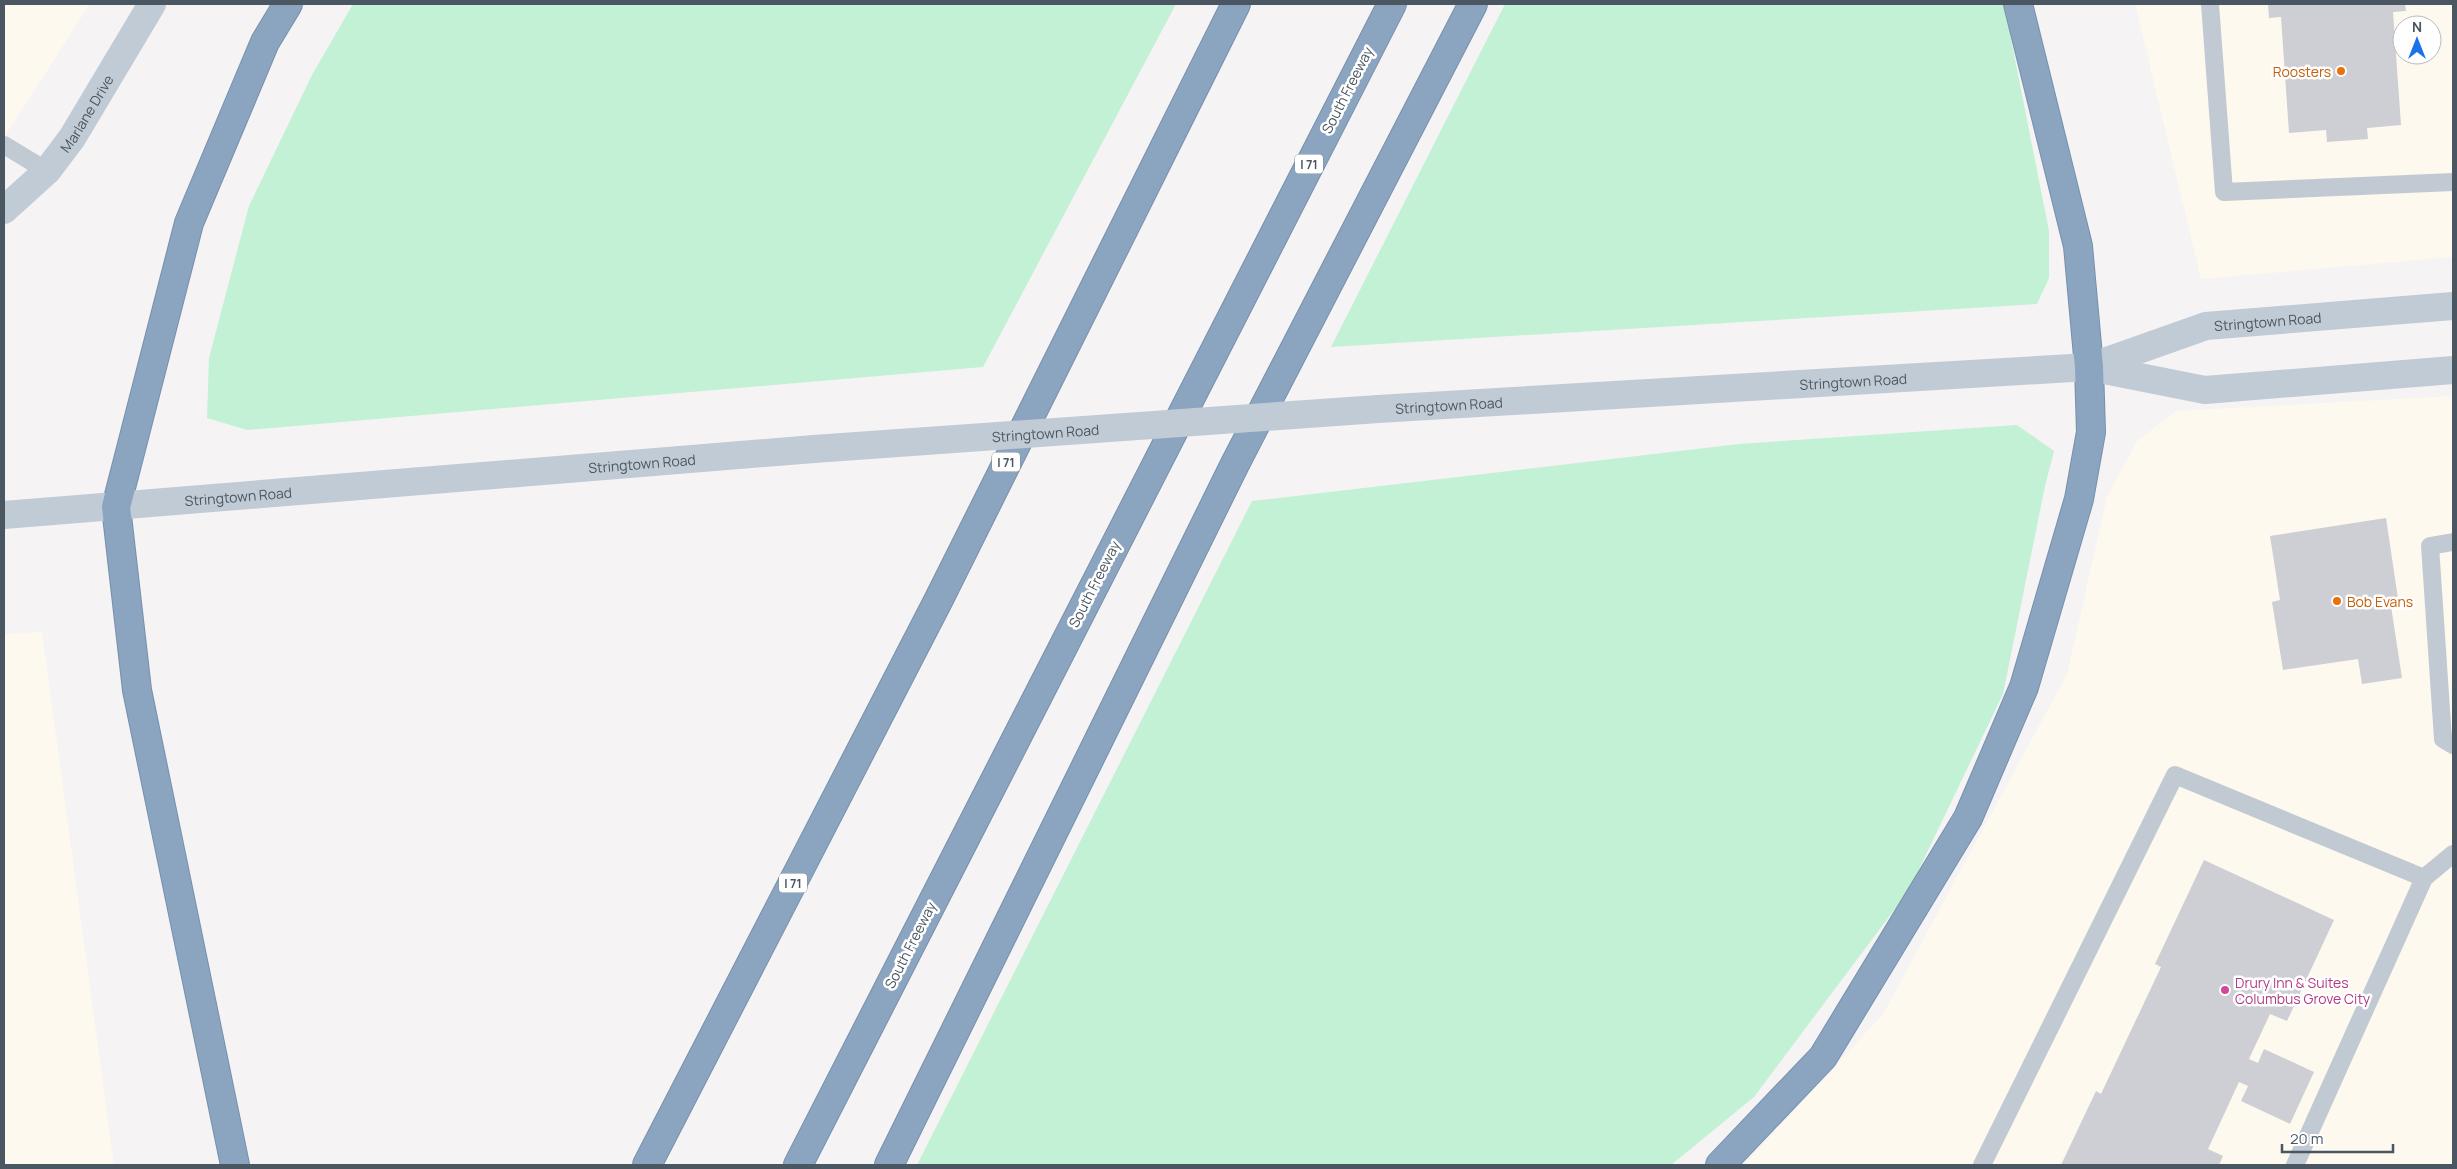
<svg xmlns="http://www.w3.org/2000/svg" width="2457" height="1169" font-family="Manrope,sans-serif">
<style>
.commercial{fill:#fdf9ef;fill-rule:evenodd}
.green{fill:#c3f1d5}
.building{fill:#cdcfd5}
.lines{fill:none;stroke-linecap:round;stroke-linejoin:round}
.highway-casing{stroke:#7690ad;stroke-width:30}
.lane{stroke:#c1cad2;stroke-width:18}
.secondary{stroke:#c1cbd6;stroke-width:28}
.highway{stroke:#8ba5c1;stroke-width:28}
.secondary-bridge{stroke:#c1cbd6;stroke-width:28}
.food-dot{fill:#e8710a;stroke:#fff;stroke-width:2}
.hotel-dot{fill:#d1479c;stroke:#fff;stroke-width:2}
.labels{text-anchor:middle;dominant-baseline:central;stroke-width:5;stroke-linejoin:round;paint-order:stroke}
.shield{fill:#fff;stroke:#808990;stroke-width:1}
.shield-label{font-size:12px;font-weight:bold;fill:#4a5661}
.food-label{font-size:14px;fill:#c56008;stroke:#fff;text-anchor:end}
.street-label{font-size:14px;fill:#4a5661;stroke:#fff}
.hotel-label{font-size:14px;fill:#b23c85;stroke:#fff;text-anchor:start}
</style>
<rect width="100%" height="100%" fill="#f5f3f3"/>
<g class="commercial">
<path d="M4,4H90L4,138Z"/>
<path d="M2135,4H2453V257L2201,279ZM2402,25H2432V55H2402Z"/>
<path d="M2453,396V1165H1744L1883,1014L2067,674L2107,497L2137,441L2176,411Z"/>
<path d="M42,632L114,1165H4V634Z"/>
</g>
<g class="green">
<path d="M353,4H1176L983,367L247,430L207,418L209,358L249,206L312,75Z"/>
<path d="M1505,4H2004L2049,231V278L2037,304L1331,347Z"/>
<path d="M2017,425L2054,451L2045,486L2003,694L1909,890L1754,1097L1671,1165H917L1252,501L1739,444Z"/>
</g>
<g class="building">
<path d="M2268,4H2405L2406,11L2393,12L2401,125L2367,128L2368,139L2327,142L2326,130L2289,133L2281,17L2269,18Z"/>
<path d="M2386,518L2399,605L2391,606L2402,678L2362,684L2358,659L2283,670L2272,602L2280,600L2270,536Z"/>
<path d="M2204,860L2334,920L2287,1021L2270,1014L2249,1059L2258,1063L2264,1049L2314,1072L2290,1124L2241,1101L2248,1086L2239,1082L2208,1149L2223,1156L2219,1165H2061L2096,1091L2101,1094L2161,967L2155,964Z"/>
</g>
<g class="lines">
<g class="highway-casing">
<g id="highway">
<path d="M235,1165L137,690L116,507L189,223L265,42L288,4"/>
<path d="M647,1165L938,601L1236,4"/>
<path d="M798,1165L1392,4"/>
<path d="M889,1165L1235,464L1473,4"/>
<path d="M1720,1165L1823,1057L1968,818L2024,687L2079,499L2091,432L2089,367L2078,246L2018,4"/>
</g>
</g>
<g class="lane">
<path d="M2210,4L2224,192L2453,182"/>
<path d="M4,145L47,171"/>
<path d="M2453,542L2430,546L2443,739L2453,745"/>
<path d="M1982,1165L2175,775L2424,878"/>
<path d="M2295,1165L2424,878L2453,854"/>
</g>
<g class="secondary">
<path id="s1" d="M4,210L47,171L72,138L152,4"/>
<path id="s2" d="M2090,367L2206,326L2453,306"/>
<path id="s3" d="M1378,409L2089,367L2205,390L2453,370"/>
<path id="s4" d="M4,515L814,449"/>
</g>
<use href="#highway" class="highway"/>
<path class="secondary-bridge" id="s5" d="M814,449L1378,409"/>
</g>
<g class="food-dot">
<circle cx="2341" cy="71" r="5"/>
<circle cx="2337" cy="601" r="5"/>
</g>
<circle class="hotel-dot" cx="2225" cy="990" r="5"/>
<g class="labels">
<g class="shield">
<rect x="1295" y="154.5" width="28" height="19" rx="4"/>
<rect x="992" y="452.5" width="28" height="19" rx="4"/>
<rect x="779" y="873.5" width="28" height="19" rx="4"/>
</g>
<g class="shield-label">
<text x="1309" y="164">I 71</text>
<text x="1006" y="462">I 71</text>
<text x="793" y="883">I 71</text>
</g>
<g class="food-label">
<text x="2331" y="71">Roosters</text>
<text x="2347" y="601" text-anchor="start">Bob Evans</text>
</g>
<g class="street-label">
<text transform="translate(1347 90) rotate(-63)">South Freeway</text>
<text stroke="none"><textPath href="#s1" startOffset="128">Marlane Drive</textPath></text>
<text stroke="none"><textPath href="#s2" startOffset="185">Stringtown Road</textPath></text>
<text stroke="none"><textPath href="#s3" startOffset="476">Stringtown Road</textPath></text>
<text stroke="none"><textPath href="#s3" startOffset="71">Stringtown Road</textPath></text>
<text stroke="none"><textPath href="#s5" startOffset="232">Stringtown Road</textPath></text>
<text stroke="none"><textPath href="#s4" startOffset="640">Stringtown Road</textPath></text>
<text stroke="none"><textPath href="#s4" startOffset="235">Stringtown Road</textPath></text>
<text transform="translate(1094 584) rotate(-63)">South Freeway</text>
<text transform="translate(910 945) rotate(-63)">South Freeway</text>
</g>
<g class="hotel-label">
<text x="2235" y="982">Drury Inn &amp; Suites<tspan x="2235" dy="16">Columbus Grove City</tspan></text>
</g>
</g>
<rect width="2457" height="1169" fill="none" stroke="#4a5661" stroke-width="10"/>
<g transform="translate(2417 40)"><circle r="24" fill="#ffffff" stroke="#b7bbc0"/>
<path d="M0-4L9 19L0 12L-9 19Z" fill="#1a73e8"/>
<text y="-8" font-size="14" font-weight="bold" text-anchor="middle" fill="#4a5661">N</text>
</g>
<path d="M2282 1144v8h111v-8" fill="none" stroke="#4a5661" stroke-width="2.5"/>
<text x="2290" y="1144" font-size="15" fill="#4a5661" stroke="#ffffff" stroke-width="4" paint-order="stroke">20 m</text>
</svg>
